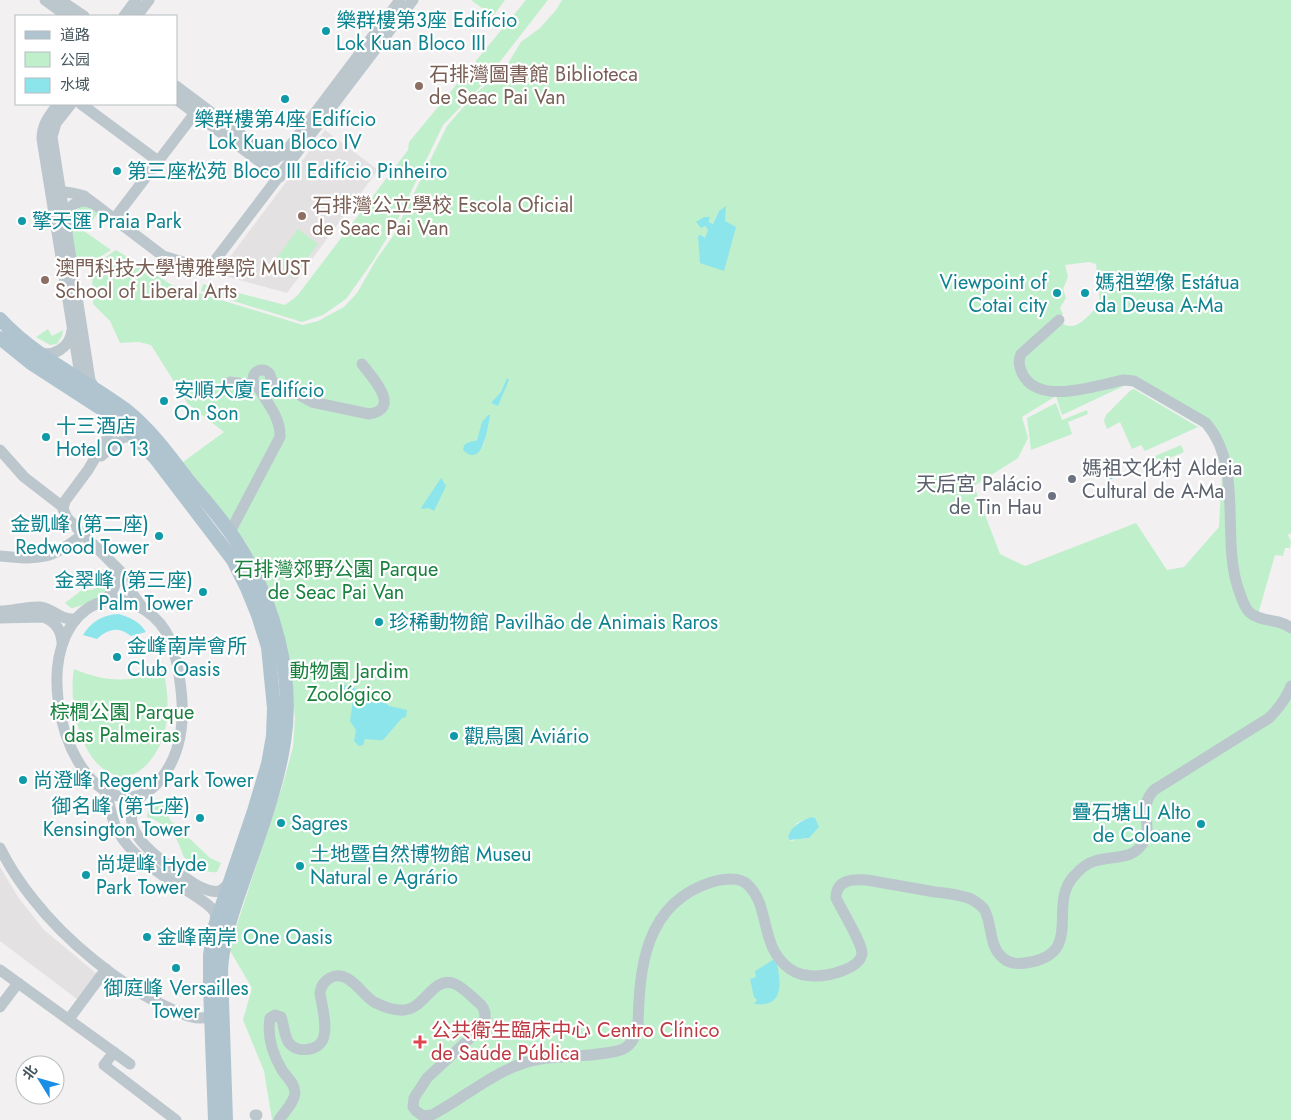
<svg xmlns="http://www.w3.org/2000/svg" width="1291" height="1120" font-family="Jost,'Noto Sans SC',sans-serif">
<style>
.education{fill:#e4e1e3}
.green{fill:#c0efcc;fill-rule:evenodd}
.water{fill:#8de5ec}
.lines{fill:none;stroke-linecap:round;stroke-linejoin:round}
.minor{stroke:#bcc7cd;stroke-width:11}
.major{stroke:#b0c4cf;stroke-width:14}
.culture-dot{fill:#0f9aa8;stroke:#fff;stroke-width:2}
.education-dot{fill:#8d6e63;stroke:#fff;stroke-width:2}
.worship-dot{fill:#6b7280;stroke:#fff;stroke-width:2}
.health-dot{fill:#e0444e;stroke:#fff;stroke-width:2}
.labels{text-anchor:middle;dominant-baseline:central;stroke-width:4.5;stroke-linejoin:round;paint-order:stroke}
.culture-label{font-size:20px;fill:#0d838f;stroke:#fff;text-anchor:start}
.education-label{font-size:20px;fill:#785e54;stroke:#fff;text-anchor:start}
.worship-label{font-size:20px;fill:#5b616d;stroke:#fff;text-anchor:start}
.park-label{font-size:20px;fill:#18813e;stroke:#fff}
.health-label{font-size:20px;fill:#be3a42;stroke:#fff;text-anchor:start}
</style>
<rect width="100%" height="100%" fill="#f3f0f1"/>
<g class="education">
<path d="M325,130L378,170L287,293L217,274Z"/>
<path d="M0,867L18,897L44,930L97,974L77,999L0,941Z"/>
</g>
<g class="green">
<path d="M471,0H505L493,16Z"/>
<path d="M526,0H548L481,86L443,125L397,221L373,261L346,299L323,315L302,322L201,291L203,284L285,305L297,296L408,150L409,142L414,136Z"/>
<path d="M562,0H1291V533L1288,535L1291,542L1290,548H1285L1283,556L1275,555L1257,618L1291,628V1120H272L264,1071L243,1020L252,988L229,949L283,784L293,747L295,719L293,696L259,574L245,541L183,462L224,432L188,404L151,345L139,342L120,343L110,321L93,304L92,266L116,250L172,285L303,325L318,321L344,307L357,293L376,260L393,236L447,126L474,95L505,68L521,42L540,28L556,10ZM719,211L725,221L700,263L702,235L705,239L708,230L705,226L710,218L709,222L713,224ZM1089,262L1096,264L1100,303C1090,314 1074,337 1059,320L1063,314L1060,308L1066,298L1063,289L1068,277L1065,265ZM1128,384L1203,425L1213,441L1222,471L1219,527L1184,567L1167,570L1136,523L1025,566L1000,554L974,486L1018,458L1028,438L1022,417L1056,396L1062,415ZM488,425L484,444L480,450L473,442C479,439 480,434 480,428ZM812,817L818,828L806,839L799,838L792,841L788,839V836L797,823Z"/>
<path d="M87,206L99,212L84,231L111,250L78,271L69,220L79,207Z"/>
<path d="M298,229L318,244L293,278L273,263Z"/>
<path d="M48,329L52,336L63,330L62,336L57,344L50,345L36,337Z"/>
<path d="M1134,389L1198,427L1145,451L1141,445L1132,449L1120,422L1107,429L1104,421L1106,415L1131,390Z"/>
<path d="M1056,403L1062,420L1087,410L1088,414L1068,422L1072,434L1031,450L1027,418Z"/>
<path d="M1181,445L1184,452L1151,466L1148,459Z"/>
<path d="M112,582C108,594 83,607 71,608L65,603L82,590H91Z"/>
<path d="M74,669C105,682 132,684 163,669C171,702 171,744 143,768C137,774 128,777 119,776C80,768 68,701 74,669Z"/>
<path d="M159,799H163L170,820L210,858L221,863L217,872C212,873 207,871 202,870C179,863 185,850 173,834C167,827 155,819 147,817L148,809Z"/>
</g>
<g class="water">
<path d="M726,206L725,221L736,227L724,271L700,263L698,236L701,235L705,238L708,230L705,226L701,228L696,222L704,217H710L709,222L713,224L719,211Z"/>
<path d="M507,378L509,380L498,406L491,403L501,392Z"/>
<path d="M488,415H490C488,426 483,470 463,450C464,441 470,443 477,440L482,422Z"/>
<path d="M1107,462L1110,463L1115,471L1113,478L1110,480L1102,463Z"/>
<path d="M441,478L446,486L434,511L429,508L422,509L421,508Z"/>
<path d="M119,614C131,618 139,621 146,632L131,636C118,626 108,629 97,639L83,635C92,621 102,615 119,614Z"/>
<path d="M342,683L348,687H354L360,697L383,700L389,706L407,710L406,717L402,718L383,740C378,741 372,739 365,739L363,745L359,746L354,741L356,730L350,721L353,700L355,697L352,690L346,693L341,687Z"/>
<path d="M811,817L815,818L819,827L809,838L789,840L788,836C793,825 800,822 811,817Z"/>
<path d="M776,958C780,979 787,1008 754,1004L757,1000L754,997L750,979L756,977L755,971Z"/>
</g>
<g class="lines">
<g class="minor">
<path d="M45,0L67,16"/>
<path d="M60,0L84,16"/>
<path d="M124,16L136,0"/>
<path d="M137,16L149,0"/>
<path d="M176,86L275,160"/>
<path d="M176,99L280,177"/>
<path d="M58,104C49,116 42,124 42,139L81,381"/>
<path d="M71,104L56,123L52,137L90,380L95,390"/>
<path d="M81,104L158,161"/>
<path d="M269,155L276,158L284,154L400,0"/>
<path d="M51,192C62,191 73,192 84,196L163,256L203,268L210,267L413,0"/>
<path d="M65,218C68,205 79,198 92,203"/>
<path d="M114,219L195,113"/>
<path d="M1059,320L1021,354C1018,361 1019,366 1022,373C1038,407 1096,385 1124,380L1134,381L1206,423C1244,467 1221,536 1238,588C1241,596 1243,605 1249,612C1261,623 1279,618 1291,628"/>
<path d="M37,352C53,358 70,348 72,330"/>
<circle cx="262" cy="379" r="9"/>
<path d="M270,381L285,387L312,402L369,414C403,409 371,376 362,364"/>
<path d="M230,382L255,385"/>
<path d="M107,412L112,423L110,433L88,470L65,501L63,509L67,518L127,578L134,596L142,607"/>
<path d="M0,450L24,477L63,507"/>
<path d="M101,456L123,437H134L139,440"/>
<path d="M230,532L280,437C281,418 267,403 258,387"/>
<path d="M0,556C39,560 52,560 83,534"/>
<path d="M113,599C136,600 160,617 169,638C175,650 177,663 179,675C185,711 185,750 160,780C152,790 142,797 128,797C58,798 18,614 113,599Z"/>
<path d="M104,600C115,591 119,581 116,567"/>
<path d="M0,611C13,611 28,606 40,607C55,609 58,620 76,619"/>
<path d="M0,618L43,617C55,621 61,629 62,642"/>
<path d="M104,789C110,800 110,813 115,825C124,847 146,864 165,877C176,885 210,902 215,913C216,916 215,920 215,924"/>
<path d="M144,794C111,824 151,853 176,871C188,879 205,894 220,891L230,883"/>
<path d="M0,848C9,866 20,883 33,899C65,940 119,985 167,1007C175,1011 183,1015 192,1017C198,1019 204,1018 211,1017"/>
<path d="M0,970L130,1064"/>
<path d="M0,1007L18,983"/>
<path d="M69,1019L106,969"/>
<path d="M114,1052L104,1065L176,1120"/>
<path d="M255,1115H257"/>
<path d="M279,1120C284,1112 294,1103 295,1093C295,1083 287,1078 282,1070C273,1055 267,1036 270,1018L275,1015L281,1017C284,1025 284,1036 289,1043C298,1054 321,1051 324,1036C327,1023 322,1006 320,993C321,986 324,981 330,978C348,968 361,994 374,1002C382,1006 391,1010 400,1010C424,1013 432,974 455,984C464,988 472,997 479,1003C487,1010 486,1019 482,1027L427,1078L414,1098L413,1107L416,1111L423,1116L432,1115C468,1096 500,1065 541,1059C560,1056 612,1056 625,1048C632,1044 635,1036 638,1029C639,969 644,903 712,882C723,879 739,876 748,885C771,907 759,947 790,969C797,974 806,976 815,976C828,976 861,969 862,953C862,943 841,909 836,898C836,879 854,879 867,880C890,884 912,888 935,892C945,893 955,894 965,897C971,898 980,904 984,909C993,924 988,946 1003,958C1011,965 1021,964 1031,962C1084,951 1047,905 1074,876C1080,869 1087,863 1095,861C1113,855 1132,861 1143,843C1154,826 1137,807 1154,790L1269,718C1279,708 1286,699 1291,686"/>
</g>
<g class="major">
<path d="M0,319C36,358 84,379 126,410C150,429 169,455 188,480C205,501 224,521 238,544C273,601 295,675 284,742C277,788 260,832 245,876C234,907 223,937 221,970L226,1120"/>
<path d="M0,338L31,363L119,420L156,459L233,560L247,588L258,615L268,647L274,708L273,736L268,764L254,811L215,926L210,955V987L215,1120"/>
</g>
</g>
<g class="culture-dot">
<circle cx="326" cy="31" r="5"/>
<circle cx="285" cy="99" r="5"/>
<circle cx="117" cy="171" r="5"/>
<circle cx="22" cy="221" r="5"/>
<circle cx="1057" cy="293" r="5"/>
<circle cx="1085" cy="293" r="5"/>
<circle cx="164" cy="401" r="5"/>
<circle cx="46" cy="437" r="5"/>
<circle cx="159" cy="536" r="5"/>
<circle cx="203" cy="592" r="5"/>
<circle cx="379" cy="622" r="5"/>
<circle cx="117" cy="657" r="5"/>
<circle cx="454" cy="736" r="5"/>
<circle cx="23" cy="780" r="5"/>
<circle cx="200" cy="818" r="5"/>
<circle cx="281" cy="823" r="5"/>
<circle cx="1201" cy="824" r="5"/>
<circle cx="300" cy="866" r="5"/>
<circle cx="86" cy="875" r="5"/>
<circle cx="147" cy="937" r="5"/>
<circle cx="176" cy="968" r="5"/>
</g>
<g class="education-dot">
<circle cx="419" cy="86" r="5"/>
<circle cx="302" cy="216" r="5"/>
<circle cx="45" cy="280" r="5"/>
</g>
<g class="worship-dot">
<circle cx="1072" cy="479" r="5"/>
<circle cx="1052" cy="496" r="5"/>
</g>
<path class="health-dot" d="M417.5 1034.5h5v5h5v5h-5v5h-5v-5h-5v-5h5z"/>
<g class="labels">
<g class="culture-label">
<text x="336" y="20">樂群樓第3座 Edifício<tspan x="336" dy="23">Lok Kuan Bloco III</tspan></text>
<text x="285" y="119" text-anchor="middle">樂群樓第4座 Edifício<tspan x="285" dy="23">Lok Kuan Bloco IV</tspan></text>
<text x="127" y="171">第三座松苑 Bloco III Edifício Pinheiro</text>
<text x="32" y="221">擎天匯 Praia Park</text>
<text x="1047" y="282" text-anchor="end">Viewpoint of<tspan x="1047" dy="23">Cotai city</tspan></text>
<text x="1095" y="282">媽祖塑像 Estátua<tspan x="1095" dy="23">da Deusa A-Ma</tspan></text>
<text x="174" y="390">安順大廈 Edifício<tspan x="174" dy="23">On Son</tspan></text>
<text x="56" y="426">十三酒店<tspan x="56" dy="23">Hotel O 13</tspan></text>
<text x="149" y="524" text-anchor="end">金凱峰 (第二座)<tspan x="149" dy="23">Redwood Tower</tspan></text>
<text x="193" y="580" text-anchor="end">金翠峰 (第三座)<tspan x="193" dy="23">Palm Tower</tspan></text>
<text x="389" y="622">珍稀動物館 Pavilhão de Animais Raros</text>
<text x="127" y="646">金峰南岸會所<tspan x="127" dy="23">Club Oasis</tspan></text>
<text x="464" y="736">觀鳥園 Aviário</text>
<text x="33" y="780">尚澄峰 Regent Park Tower</text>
<text x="190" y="806" text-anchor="end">御名峰 (第七座)<tspan x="190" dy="23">Kensington Tower</tspan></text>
<text x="1191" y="812" text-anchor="end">疊石塘山 Alto<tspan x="1191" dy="23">de Coloane</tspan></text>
<text x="291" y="823">Sagres</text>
<text x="310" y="854">土地暨自然博物館 Museu<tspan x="310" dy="23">Natural e Agrário</tspan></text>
<text x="96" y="864">尚堤峰 Hyde<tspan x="96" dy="23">Park Tower</tspan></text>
<text x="157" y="937">金峰南岸 One Oasis</text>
<text x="176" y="988" text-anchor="middle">御庭峰 Versailles<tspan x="176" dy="23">Tower</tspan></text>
</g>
<g class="education-label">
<text x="429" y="74">石排灣圖書館 Biblioteca<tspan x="429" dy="23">de Seac Pai Van</tspan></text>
<text x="312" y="205">石排灣公立學校 Escola Oficial<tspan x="312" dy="23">de Seac Pai Van</tspan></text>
<text x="55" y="268">澳門科技大學博雅學院 MUST<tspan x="55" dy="23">School of Liberal Arts</tspan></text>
</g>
<g class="worship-label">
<text x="1082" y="468">媽祖文化村 Aldeia<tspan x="1082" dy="23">Cultural de A-Ma</tspan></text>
<text x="1042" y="484" text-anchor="end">天后宮 Palácio<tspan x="1042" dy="23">de Tin Hau</tspan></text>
</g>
<g class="park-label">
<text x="336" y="569">石排灣郊野公園 Parque<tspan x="336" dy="23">de Seac Pai Van</tspan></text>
<text x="349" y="671">動物園 Jardim<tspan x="349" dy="23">Zoológico</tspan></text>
<text x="122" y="712">棕櫚公園 Parque<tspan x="122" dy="23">das Palmeiras</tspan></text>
</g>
<g class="health-label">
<text x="431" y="1030">公共衛生臨床中心 Centro Clínico<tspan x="431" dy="23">de Saúde Pública</tspan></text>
</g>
</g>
<rect x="15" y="15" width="162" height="90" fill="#ffffff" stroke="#b6bcbf"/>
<rect x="25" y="31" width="25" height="8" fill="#b0c4cf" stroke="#b6bcbf"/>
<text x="60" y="40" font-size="15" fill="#48575e">道路</text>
<rect x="25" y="52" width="25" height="15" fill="#c0efcc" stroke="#b6bcbf"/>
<text x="60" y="65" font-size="15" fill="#48575e">公园</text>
<rect x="25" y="78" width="25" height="15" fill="#8de5ec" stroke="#b6bcbf"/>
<text x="60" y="90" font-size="15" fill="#48575e">水域</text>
<g transform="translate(40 1080) rotate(307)"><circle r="24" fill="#ffffff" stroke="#b6bcbf"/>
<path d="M0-4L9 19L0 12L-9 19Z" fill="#1a8de4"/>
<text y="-8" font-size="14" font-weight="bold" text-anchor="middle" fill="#48575e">北</text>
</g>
</svg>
